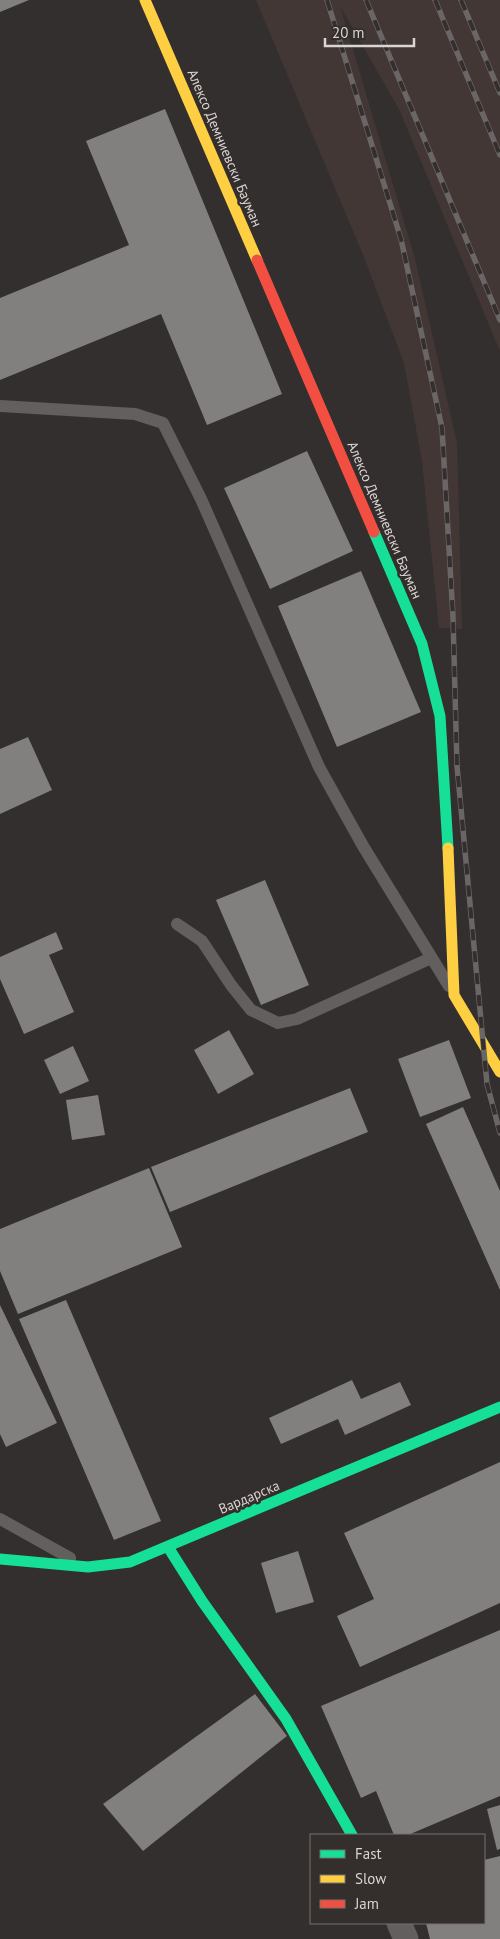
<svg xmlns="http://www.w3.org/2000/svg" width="500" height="1939" font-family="'PT Sans',sans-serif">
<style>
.built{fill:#423735}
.building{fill:#827f7f}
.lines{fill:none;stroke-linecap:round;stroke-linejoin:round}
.lane{stroke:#625f5e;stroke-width:12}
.street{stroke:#625f5e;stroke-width:25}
.fast{stroke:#16e098;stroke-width:11}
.slow{stroke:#ffcf43;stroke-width:11}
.jam{stroke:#f24e42;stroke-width:11}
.rail-casing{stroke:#696665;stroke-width:5.5}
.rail{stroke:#342e2d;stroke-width:4;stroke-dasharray:11;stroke-linecap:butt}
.labels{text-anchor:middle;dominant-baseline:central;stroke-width:5;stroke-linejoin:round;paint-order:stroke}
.street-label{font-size:14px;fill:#d9d5d4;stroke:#342e2d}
</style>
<rect width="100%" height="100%" fill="#332f2e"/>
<path class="built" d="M256,0H500V351L400,111L340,6L415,259L457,443L462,629L439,628L422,461L404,363L364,257Z"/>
<g class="building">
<path d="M0,0H29L0,12Z"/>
<path d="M165,109L282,394L207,425L161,314L0,380V298L129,245L86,141Z"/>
<path d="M307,451L353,551L270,589L224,488Z"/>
<path d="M361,571L421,712L337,747L278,606Z"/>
<path d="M28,737L52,790L0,814V749Z"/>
<path d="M265,880L309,985L261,1005L216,900Z"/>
<path d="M56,932L63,949L49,955L74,1012L24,1034L0,979V957Z"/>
<path d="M229,1030L254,1074L218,1094L194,1050Z"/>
<path d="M449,1040L471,1098L420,1117L398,1059Z"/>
<path d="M73,1046L89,1081L60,1094L44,1060Z"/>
<path d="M350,1088L368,1132L170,1212L151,1167Z"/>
<path d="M98,1095L105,1135L72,1140L66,1100Z"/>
<path d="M463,1107L500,1191V1290L426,1124Z"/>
<path d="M149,1168L182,1247L18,1314L0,1271V1229Z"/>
<path d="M66,1300L161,1521L114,1540L19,1319Z"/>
<path d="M0,1305L57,1423L6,1447L0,1434Z"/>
<path d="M352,1380L361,1399L400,1382L411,1405L345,1435L338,1419L281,1444L269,1418Z"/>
<path d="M500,1462V1603L360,1667L337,1616L374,1599L344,1533Z"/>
<path d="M298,1551L314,1602L276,1613L261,1563Z"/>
<path d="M500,1630V1796L408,1835H394L376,1791L361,1798L321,1706Z"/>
<path d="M255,1694L287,1736L143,1851L103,1804Z"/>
<path d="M500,1805V1849L497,1850L487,1809Z"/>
<path d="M500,1856V1939H430L426,1923H484V1860Z"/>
</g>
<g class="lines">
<g class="lane">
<path d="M0,406L135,414L163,423L201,499L319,767L363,846L449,986"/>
<path d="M177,924L202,941L231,985L251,1010L278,1023L297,1019L431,958"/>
<path d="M0,1519L70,1558"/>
</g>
<path class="street" d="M399,1923L406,1939"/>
<g class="fast">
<path d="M374,532L422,644L440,716L448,848"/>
<path d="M168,1547L202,1601L286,1719L352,1835"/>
<path d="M0,1559L88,1567L130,1562L500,1407"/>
</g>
<g class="slow">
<path d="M145,0L257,260"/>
<path d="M448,848L454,995L500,1072"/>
</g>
<path class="jam" d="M257,260L374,532"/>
<g class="rail-casing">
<g id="rail">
<path d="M327,0L401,239L442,428L453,617L457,766L487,1084L500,1133"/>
<path d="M366,0L500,320"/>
<path d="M435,0L500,155"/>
<path d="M461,0L500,93"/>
</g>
</g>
<use href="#rail" class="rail"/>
</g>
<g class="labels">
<g class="street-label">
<text transform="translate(225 148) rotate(67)">Алексо Демниевски Бауман</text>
<text transform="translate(385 520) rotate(67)">Алексо Демниевски Бауман</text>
<text transform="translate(249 1497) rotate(-23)">Вардарска</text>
</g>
</g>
<rect x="310" y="1834" width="175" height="90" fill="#342e2d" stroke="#767170"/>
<rect x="320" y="1850" width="25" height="8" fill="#16e098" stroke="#767170"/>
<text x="355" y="1859" font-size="15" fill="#d9d5d4">Fast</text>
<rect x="320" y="1875" width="25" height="8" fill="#ffcf43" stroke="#767170"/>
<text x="355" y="1884" font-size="15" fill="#d9d5d4">Slow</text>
<rect x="320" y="1900" width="25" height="8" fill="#f24e42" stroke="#767170"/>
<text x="355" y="1909" font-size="15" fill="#d9d5d4">Jam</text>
<path d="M325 38v8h89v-8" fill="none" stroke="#d9d5d4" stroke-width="2.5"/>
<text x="332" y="38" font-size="15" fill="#d9d5d4" stroke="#342e2d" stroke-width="4" paint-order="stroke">20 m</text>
</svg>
